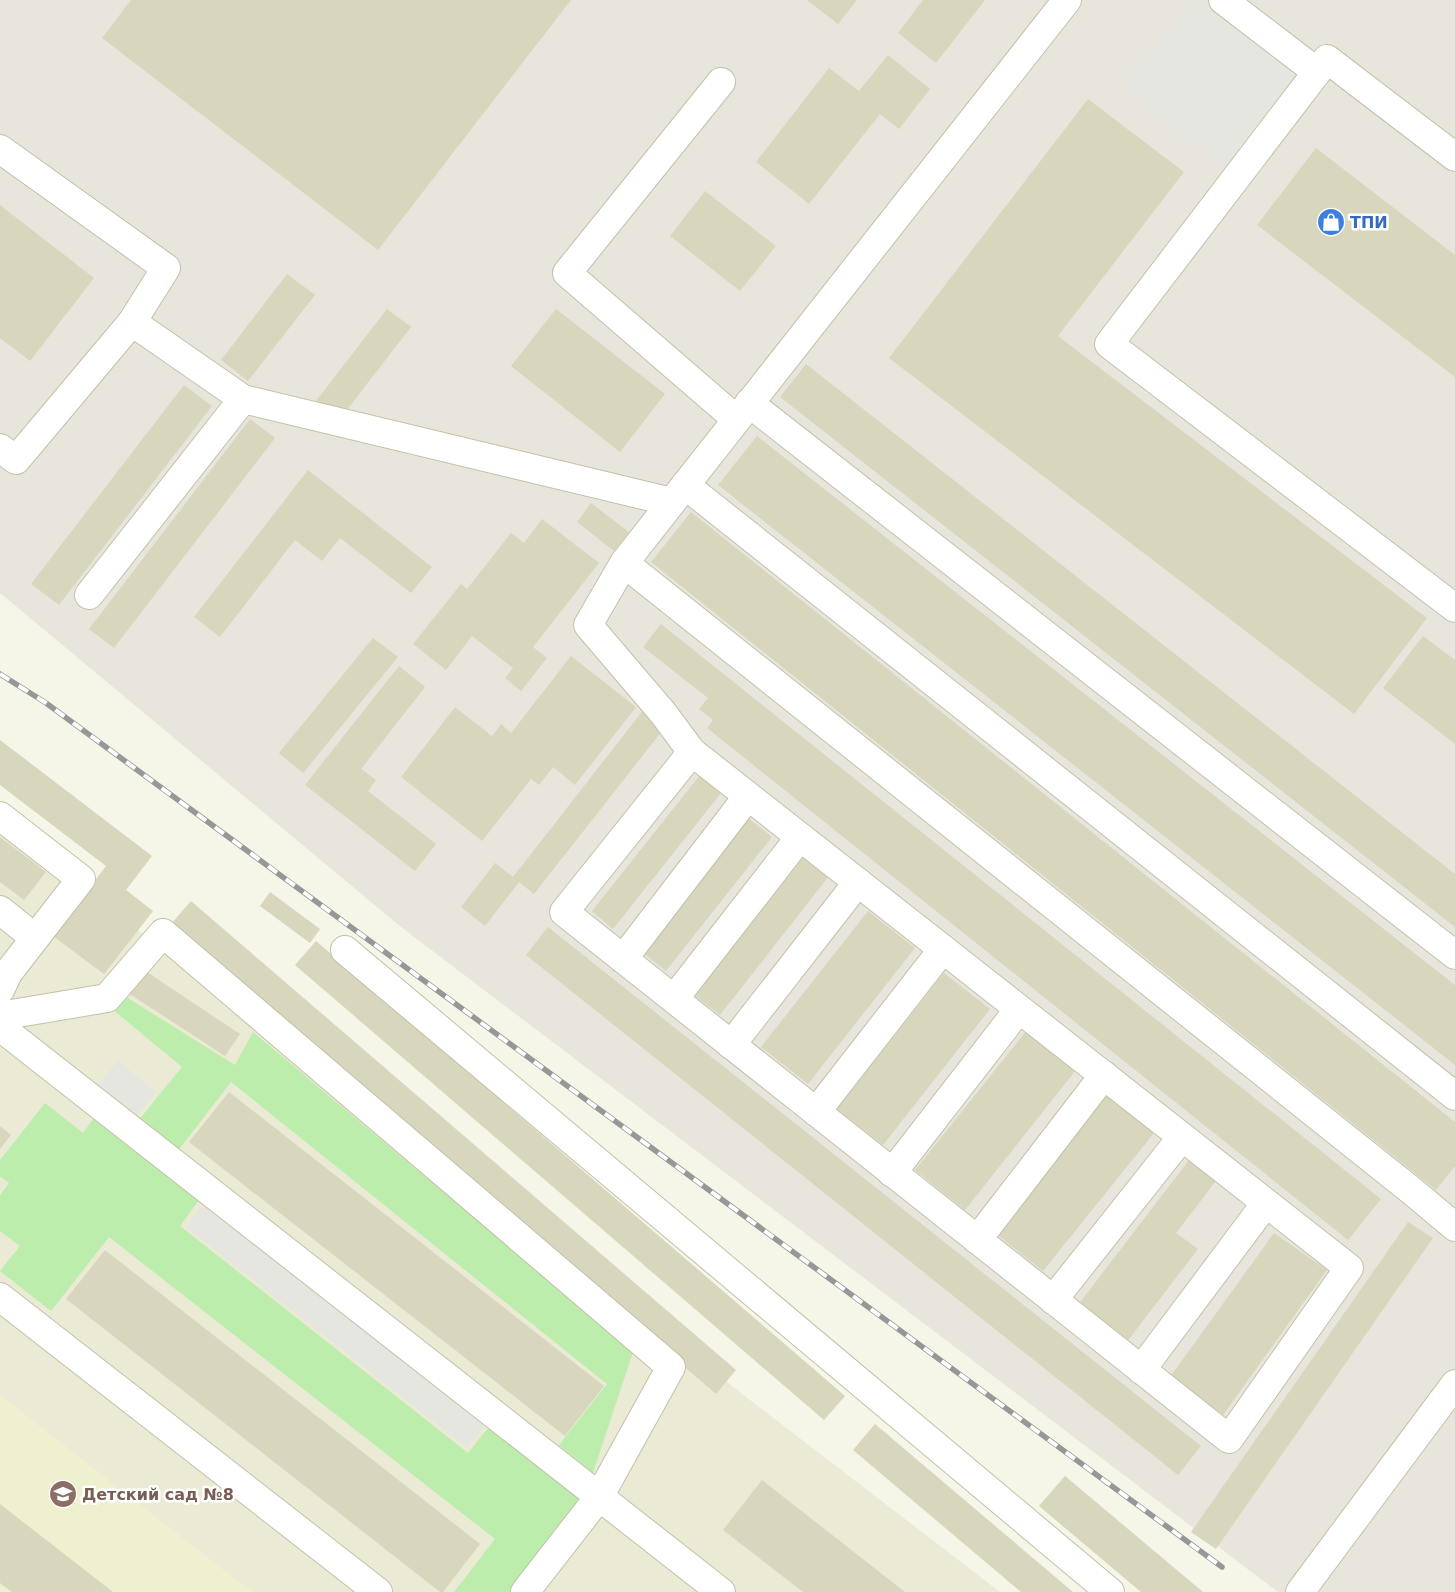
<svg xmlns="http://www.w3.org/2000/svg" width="1455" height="1592" font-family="'DejaVu Sans',sans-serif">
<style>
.residential{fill:#eaead5}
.industrial{fill:#e8e6dc}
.education{fill:#eff0d0}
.green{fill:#bcedad}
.parking{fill:#e6e6e0}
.building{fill:#d8d6bc}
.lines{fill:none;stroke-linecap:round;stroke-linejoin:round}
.minor-casing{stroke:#c2c1a9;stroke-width:30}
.minor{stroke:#fff;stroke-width:28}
.rail-casing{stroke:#979797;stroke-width:5.5}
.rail{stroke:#fff;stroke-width:4;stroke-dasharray:11;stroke-linecap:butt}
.labels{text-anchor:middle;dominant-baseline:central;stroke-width:5;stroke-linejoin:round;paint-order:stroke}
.shop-label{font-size:16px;font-weight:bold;fill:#366cbe;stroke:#fff;text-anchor:start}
.education-label{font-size:16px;font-weight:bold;fill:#785e54;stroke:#fff;text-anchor:start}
</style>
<rect width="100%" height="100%" fill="#f5f5e8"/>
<path class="residential" d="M0,824L1000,1592H0Z"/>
<path class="industrial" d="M0,0H1455V1592H1278L401,927L0,593Z"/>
<path class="education" d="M0,1395L252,1592H0Z"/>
<g class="green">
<path d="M123,995L235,1065L253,1032L633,1352L593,1473L559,1445L607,1384L231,1082L177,1152L138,1121L182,1067L112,1009Z"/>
<path d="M45,1103L83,1133L97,1114L202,1196L180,1226L468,1453L496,1418L596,1498L522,1592H454L495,1539L109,1237L51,1311L0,1271L20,1246L0,1231V1195L9,1183L0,1176V1160Z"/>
</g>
<g class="parking">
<path d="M1191,0H1199L1295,73L1223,167L1122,90Z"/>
<path d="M118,1061L156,1092L133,1120L95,1089Z"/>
<path d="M207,1201L488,1422L467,1448L186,1227Z"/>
</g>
<g class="building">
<path d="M131,0H571L378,250L102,38Z"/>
<path d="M807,0H857L838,24Z"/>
<path d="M923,0H985L936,63L898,33Z"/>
<path d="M888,55L930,89L899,129L880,114L809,204L756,162L829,68L859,91Z"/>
<path d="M1088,99L1184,172L1058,336L1427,618L1354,714L889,358Z"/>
<path d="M1316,148L1455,255V377L1257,225Z"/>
<path d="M705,191L776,246L740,291L670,236Z"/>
<path d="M0,205L94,278L30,361L0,338Z"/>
<path d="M287,274L315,295L248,381L221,360Z"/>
<path d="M387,309L411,327L346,411L316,401Z"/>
<path d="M556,309L665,394L620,452L511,366Z"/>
<path d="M806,364L1455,874V927L780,397Z"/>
<path d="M184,385L212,406L59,605L31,584Z"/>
<path d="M250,419L275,438L114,648L89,629Z"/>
<path d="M757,436L1455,985V1065L718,485Z"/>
<path d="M308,470L432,567L411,593L340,538L322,561L295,540L220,637L194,617Z"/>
<path d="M591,503L629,532L614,551L577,522Z"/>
<path d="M691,512L1455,1122V1166L1436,1190L651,562Z"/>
<path d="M542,519L599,563L533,647L547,658L521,691L505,678L513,668L472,636L446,670L413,644L461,584L467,589L511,533L524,543Z"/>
<path d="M661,624L1381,1199L1348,1240L707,728L713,720L699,709L708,698L643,647Z"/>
<path d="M1423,636L1455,660V744L1383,688Z"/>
<path d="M373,638L398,657L303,773L279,753Z"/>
<path d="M571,656L636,707L575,785L553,767L539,785L531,779L482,841L401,777L455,707L492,736L501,724L511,733Z"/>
<path d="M399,666L425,687L361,769L376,780L368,791L436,844L415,871L305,785Z"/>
<path d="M644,709L666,726L534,894L519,882L485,926L461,907L495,863L513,877Z"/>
<path d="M0,740L152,856L126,890L153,911L104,974L53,936L106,866L0,785Z"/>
<path d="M700,775L721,793L613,929L592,911Z"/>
<path d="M747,817L772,837L666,971L642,952Z"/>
<path d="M0,837L46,872L24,900L0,882Z"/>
<path d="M804,856L829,876L720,1015L695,996Z"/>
<path d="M270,892L320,929L310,943L260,906Z"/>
<path d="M191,901L736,1370L716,1394L171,924Z"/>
<path d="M868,911L915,948L808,1084L761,1047Z"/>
<path d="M548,927L1201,1446L1178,1475L526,955Z"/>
<path d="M316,941L845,1396L824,1420L295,965Z"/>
<path d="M141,968L240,1034L225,1056L125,991Z"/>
<path d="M944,973L990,1009L883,1145L837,1109Z"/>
<path d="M1027,1030L1076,1070L965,1210L915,1170Z"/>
<path d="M229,1092L604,1386L565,1436L189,1142Z"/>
<path d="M1106,1095L1154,1133L1043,1271L995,1233Z"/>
<path d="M0,1126L11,1135L0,1149Z"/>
<path d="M1189,1160L1216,1181L1176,1233L1198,1249L1126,1343L1078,1305Z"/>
<path d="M1408,1222L1433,1238L1216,1549L1191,1532Z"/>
<path d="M1274,1233L1327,1270L1223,1415L1170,1377Z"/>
<path d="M105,1250L480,1544L443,1592H440L66,1299Z"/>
<path d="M875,1424L1073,1592H1021L853,1450Z"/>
<path d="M1065,1476L1203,1592H1141L1039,1506Z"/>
<path d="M762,1480L905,1592H803L723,1530Z"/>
<path d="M0,1504L113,1592H12L0,1583Z"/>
</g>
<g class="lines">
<g class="minor-casing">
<g id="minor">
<path d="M1223,0L1317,72"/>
<path d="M721,82L567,273L736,419"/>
<path d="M0,149L166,268L132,322"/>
<path d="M1455,157L1327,59L1109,344L1455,608"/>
<path d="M749,403L1455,955"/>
<path d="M0,448L16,460L132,322L243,399L672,502"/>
<path d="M685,485L1455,1096"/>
<path d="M624,563L1412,1191L1455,1227"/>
<path d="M89,595L243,399"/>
<path d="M692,752L564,912L1229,1439L1349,1268L692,752L663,713L588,625L624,563L1067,0"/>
<path d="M0,816L81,879L8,973L0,990"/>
<path d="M0,910L35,938"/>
<path d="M345,950L1110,1592"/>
<path d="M623,959L748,796"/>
<path d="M674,999L800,837"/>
<path d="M0,1016L107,998L163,933L671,1367L599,1497L525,1592"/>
<path d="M0,1027L721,1592"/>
<path d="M731,1045L858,882"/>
<path d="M816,1112L943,949"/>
<path d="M892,1173L1019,1009"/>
<path d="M977,1240L1104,1075"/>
<path d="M0,1297L378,1592"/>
<path d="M1053,1300L1182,1137"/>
<path d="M1141,1370L1266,1203"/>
<path d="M1300,1592L1455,1384"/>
</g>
</g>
<use href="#minor" class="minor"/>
<g class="rail-casing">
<path id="rail" d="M0,674L46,703L1222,1567"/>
</g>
<use href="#rail" class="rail"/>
</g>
<defs>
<g id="shop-disc" transform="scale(1.4375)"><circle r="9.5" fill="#3f7fe0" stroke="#fff"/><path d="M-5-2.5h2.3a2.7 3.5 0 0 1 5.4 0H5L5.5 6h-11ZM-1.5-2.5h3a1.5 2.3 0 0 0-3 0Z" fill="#fff"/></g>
<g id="school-disc" transform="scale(1.4375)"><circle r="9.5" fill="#8d6e63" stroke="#fff"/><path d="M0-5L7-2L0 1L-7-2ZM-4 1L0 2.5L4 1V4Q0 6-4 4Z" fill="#fff"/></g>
</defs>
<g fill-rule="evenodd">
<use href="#shop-disc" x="1331" y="222"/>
<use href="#school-disc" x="63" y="1494"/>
</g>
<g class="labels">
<g class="shop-label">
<text x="1350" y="222">ТПИ</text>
</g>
<g class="education-label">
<text x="82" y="1494">Детский сад №8</text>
</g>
</g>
</svg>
